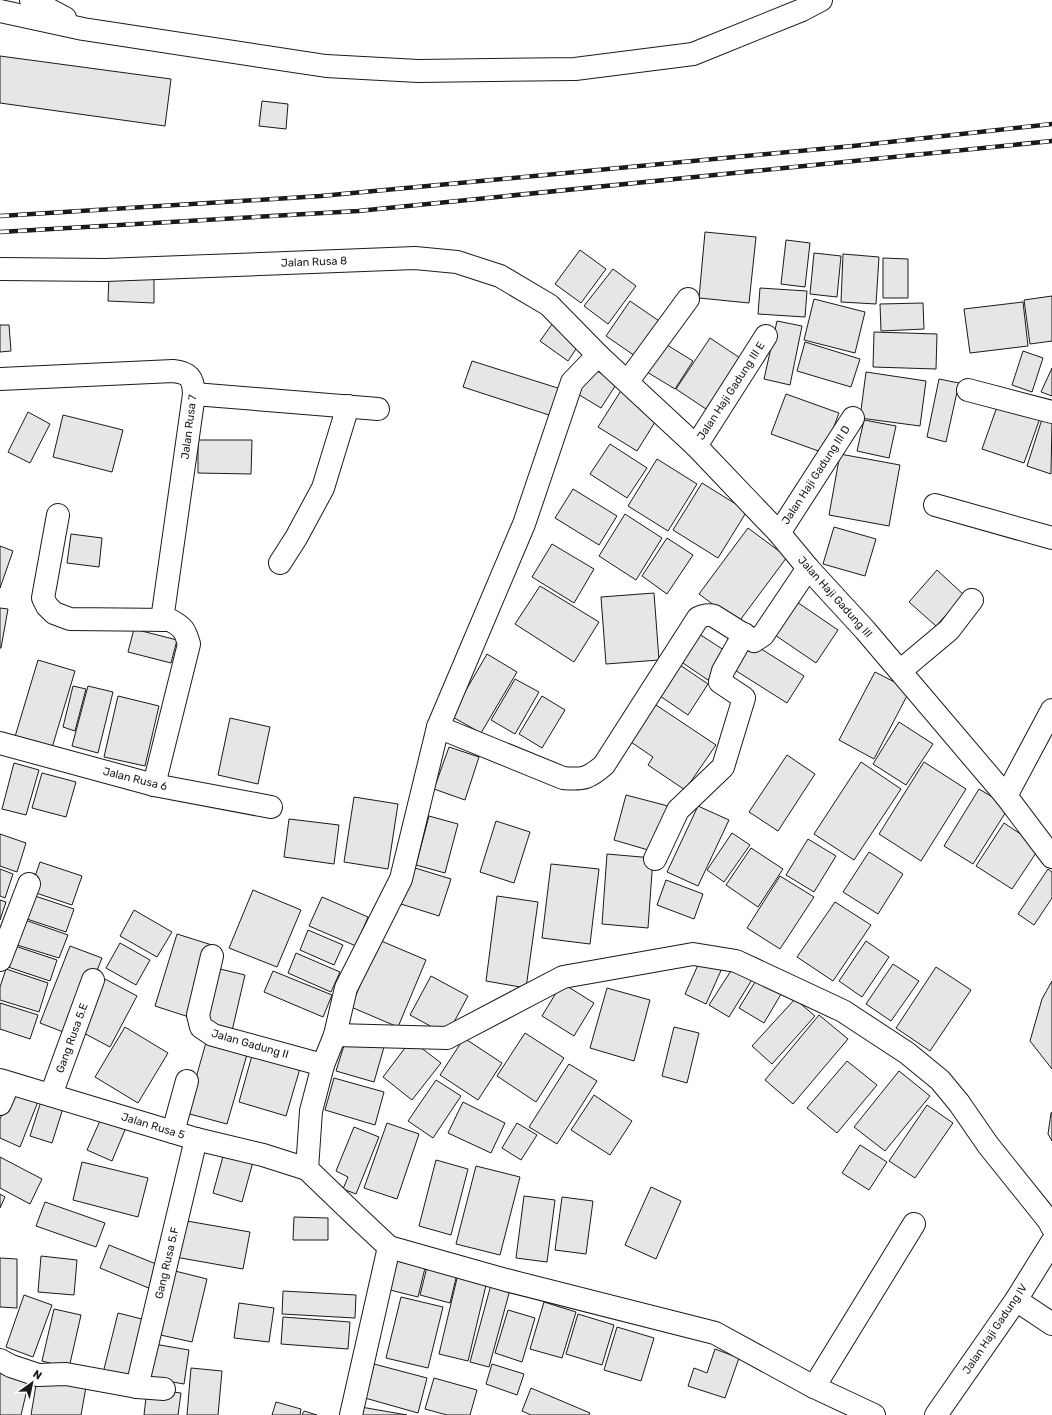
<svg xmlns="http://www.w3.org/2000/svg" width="1052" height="1415" font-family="Rubik,sans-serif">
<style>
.building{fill:#e6e6e6;stroke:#1a1a1a}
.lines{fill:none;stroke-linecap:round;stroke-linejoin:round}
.minor-casing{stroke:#1a1a1a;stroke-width:24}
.motorway-casing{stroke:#1a1a1a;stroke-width:24}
.minor{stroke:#fff;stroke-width:22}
.motorway{stroke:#fff;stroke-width:22}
.rail-casing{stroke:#1a1a1a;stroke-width:4.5}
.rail{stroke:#fff;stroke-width:3;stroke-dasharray:9;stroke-linecap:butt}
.labels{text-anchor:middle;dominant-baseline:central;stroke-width:3;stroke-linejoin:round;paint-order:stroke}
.street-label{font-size:11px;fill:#1a1a1a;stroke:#fff}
</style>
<rect width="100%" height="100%" fill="#fff"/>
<g class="building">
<path d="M0,56L171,79L165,126L0,103Z"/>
<path d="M262,101L288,104L286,129L259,126Z"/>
<path d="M705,232L756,237L749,303L699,298Z"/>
<path d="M786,240L810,243L805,287L781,284Z"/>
<path d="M580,250L606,269L581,303L555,284Z"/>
<path d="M814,253L841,256L837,297L810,294Z"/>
<path d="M843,254L879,257L876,304L841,302Z"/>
<path d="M883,258L908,259V298H883Z"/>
<path d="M613,269L636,286L608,324L584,306Z"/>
<path d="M109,274L154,275V303L108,301Z"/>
<path d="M760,288L807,291L805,317L758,314Z"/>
<path d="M1052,296V341L1030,344L1024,300Z"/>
<path d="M814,299L865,312L855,353L804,340Z"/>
<path d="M630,301L662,323L638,358L606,336Z"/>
<path d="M1023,302L1028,346L970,353L964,309Z"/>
<path d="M923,303L924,329L881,331L880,304Z"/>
<path d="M555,320L582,340L568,361L540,341Z"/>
<path d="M777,321L802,326L790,385L764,379Z"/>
<path d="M0,325H9L11,351L0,352Z"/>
<path d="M874,332L937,334L936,369L873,367Z"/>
<path d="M710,338L740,358L706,409L676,389Z"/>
<path d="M659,340L693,361L675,389L642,369Z"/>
<path d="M805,342L860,359L851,387L797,371Z"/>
<path d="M1023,351L1043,358L1032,392L1012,385Z"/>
<path d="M472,361L561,389L552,416L463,387Z"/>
<path d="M592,368L617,383L601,408L576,393Z"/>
<path d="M1052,368V396L1041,392Z"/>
<path d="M866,372L926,381L920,426L860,418Z"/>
<path d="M939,379L959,383L946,442L927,437Z"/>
<path d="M622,389L660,414L637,451L598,427Z"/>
<path d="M786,394L839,413L824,453L771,434Z"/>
<path d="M998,404L1040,418L1024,463L982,449Z"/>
<path d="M28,412L50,424L30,463L8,452Z"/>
<path d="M63,415L123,430L112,472L53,457Z"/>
<path d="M1043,416L1052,419L1051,474L1027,466Z"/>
<path d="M864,420L896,426L889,458L857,451Z"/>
<path d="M198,440H252L251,474L198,473Z"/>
<path d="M610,444L647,468L627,498L590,474Z"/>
<path d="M840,454L900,465L889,526L829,515Z"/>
<path d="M657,459L697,484L668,531L628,506Z"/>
<path d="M702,483L747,511L718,558L673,530Z"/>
<path d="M573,489L617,516L599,545L555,518Z"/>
<path d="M625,514L662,538L636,580L599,556Z"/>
<path d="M834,527L876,539L865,576L823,564Z"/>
<path d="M748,528L787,557L738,623L699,594Z"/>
<path d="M71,534L102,538L99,567L67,563Z"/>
<path d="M667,538L693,555L667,594L642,576Z"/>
<path d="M552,544L594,569L574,603L532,577Z"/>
<path d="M0,546L13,551L0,588Z"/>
<path d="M937,570L964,595L936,626L909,602Z"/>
<path d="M540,586L599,622L574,662L515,624Z"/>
<path d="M654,593L659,660L606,664L601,597Z"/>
<path d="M794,600L838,630L816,663L772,633Z"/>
<path d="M0,608L8,609L1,648H0Z"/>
<path d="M134,629L177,640L171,663L128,652Z"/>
<path d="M696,632L727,652L708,680L677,659Z"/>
<path d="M747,640L804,676L787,703L730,667Z"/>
<path d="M487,654L517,672L481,733L451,716Z"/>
<path d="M38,660L75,671L51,751L14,740Z"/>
<path d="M677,663L708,684L688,715L657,694Z"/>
<path d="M875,672L910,690L874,759L839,740Z"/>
<path d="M515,679L539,692L515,734L491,720Z"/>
<path d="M73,686L86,689L75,731L63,727Z"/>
<path d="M88,686L113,692L98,753L72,746Z"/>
<path d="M118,696L159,706L145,766L104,757Z"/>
<path d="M542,696L565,710L542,748L519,734Z"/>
<path d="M650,701L716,745L685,790L648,765L653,757L625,738Z"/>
<path d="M230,718L270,727L258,784L218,775Z"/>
<path d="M899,722L933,744L906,785L873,764Z"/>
<path d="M449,747L479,757L465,800L434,789Z"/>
<path d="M787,755L815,774L778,831L749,812Z"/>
<path d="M861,762L901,789L854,860L814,834Z"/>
<path d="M924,762L966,789L921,861L879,834Z"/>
<path d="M14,763L39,770L26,815L2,809Z"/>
<path d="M42,773L76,782L66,817L32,808Z"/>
<path d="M979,789L1009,807L973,864L944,846Z"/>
<path d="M626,795L668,806L655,852L614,840Z"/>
<path d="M354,797L398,804L388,869L344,862Z"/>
<path d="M698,806L729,820L698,886L667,872Z"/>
<path d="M429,816L458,824L445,873L416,865Z"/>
<path d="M289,819L339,825L334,864L284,857Z"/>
<path d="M496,821L530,832L514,883L480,872Z"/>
<path d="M1004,823L1040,847L1012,889L976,866Z"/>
<path d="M732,833L750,845L724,882L707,870Z"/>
<path d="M0,834L26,843L17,872L0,866Z"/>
<path d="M808,839L836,856L814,892L786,875Z"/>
<path d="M751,848L783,869L758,907L726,885Z"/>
<path d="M869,852L903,874L878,914L843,892Z"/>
<path d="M607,854L653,858L648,928L602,924Z"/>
<path d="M40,862L82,876L72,905L30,891Z"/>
<path d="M551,864L599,869L590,944L542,938Z"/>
<path d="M412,867L451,879L439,916L401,904Z"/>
<path d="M0,869L13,874L5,898L0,896Z"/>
<path d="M1048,869L1052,872V898L1034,925L1018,914Z"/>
<path d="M780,876L814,897L780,949L747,928Z"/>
<path d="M666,880L703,894L694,919L657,905Z"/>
<path d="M253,890L301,910L277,967L229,948Z"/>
<path d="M32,895L74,909L66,932L24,918Z"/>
<path d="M497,896L538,902L526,988L486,981Z"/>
<path d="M322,897L368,917L356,946L309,926Z"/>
<path d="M0,900L6,902L0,920Z"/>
<path d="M835,902L871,925L833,981L797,957Z"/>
<path d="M134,910L172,932L157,957L120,936Z"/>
<path d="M25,920L68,935L59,958L17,945Z"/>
<path d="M308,930L343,945L334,965L300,950Z"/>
<path d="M177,934L212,945L189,1017L155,1006Z"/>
<path d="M379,940L426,960L398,1027L351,1007Z"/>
<path d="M866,941L889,957L862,997L839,981Z"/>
<path d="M120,943L150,960L136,985L106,968Z"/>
<path d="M15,946L57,960L50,981L8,967Z"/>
<path d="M70,946L102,958L71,1035L40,1023Z"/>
<path d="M296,953L340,972L331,992L288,973Z"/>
<path d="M702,956L723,966L706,1004L685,994Z"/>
<path d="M893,964L919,981L891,1021L866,1004Z"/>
<path d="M734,966L753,978L729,1017L709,1005Z"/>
<path d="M936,967L971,990L930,1051L896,1028Z"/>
<path d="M216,968L245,975L232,1031L203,1024Z"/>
<path d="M6,969L48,983L39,1012L0,1000V987Z"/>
<path d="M273,971L332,995L323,1017L264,992Z"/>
<path d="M760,974L784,989L764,1023L739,1008Z"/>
<path d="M431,976L468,996L447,1035L410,1015Z"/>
<path d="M105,979L137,996L110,1047L78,1030Z"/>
<path d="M1052,981V1069L1030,1041L1042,999Z"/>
<path d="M562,983L594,1003L574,1036L542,1016Z"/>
<path d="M607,988L650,1000L634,1061L590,1048Z"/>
<path d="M795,999L815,1016L772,1064L752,1046Z"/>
<path d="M0,1003L38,1015L30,1039L0,1029Z"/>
<path d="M819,1015L848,1039L793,1104L765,1080Z"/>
<path d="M125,1027L168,1053L138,1103L95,1077Z"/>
<path d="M674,1027L699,1033L687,1083L662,1076Z"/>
<path d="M525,1033L564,1058L536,1102L497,1076Z"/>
<path d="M347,1036L384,1047L374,1082L336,1071Z"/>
<path d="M464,1038L502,1063L478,1100L440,1075Z"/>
<path d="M207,1039L248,1051L227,1124L186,1113Z"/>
<path d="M411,1040L441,1063L412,1100L383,1077Z"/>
<path d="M253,1052L301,1065L286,1116L239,1102Z"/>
<path d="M847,1061L877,1085L837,1133L807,1108Z"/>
<path d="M569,1064L597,1081L557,1144L529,1127Z"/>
<path d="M899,1071L930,1096L885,1151L854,1127Z"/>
<path d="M334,1078L384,1092L375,1125L325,1110Z"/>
<path d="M436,1080L461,1096L433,1138L408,1121Z"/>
<path d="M13,1088L39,1099L20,1147L0,1138V1119Z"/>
<path d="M594,1095L632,1121L610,1155L571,1130Z"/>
<path d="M42,1098L64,1105L52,1143L30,1136Z"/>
<path d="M463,1102L505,1123L491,1153L448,1133Z"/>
<path d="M927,1105L953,1123L915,1178L889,1161Z"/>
<path d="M1052,1112V1141L1048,1134L1051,1113Z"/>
<path d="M103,1114L127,1125L112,1161L87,1150Z"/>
<path d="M387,1123L419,1134L397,1199L364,1188Z"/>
<path d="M517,1123L537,1135L521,1160L502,1148Z"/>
<path d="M354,1127L379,1137L356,1194L343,1189L348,1177L336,1171Z"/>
<path d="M860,1145L887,1162L869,1190L842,1173Z"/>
<path d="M225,1149L254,1158L242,1202L213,1193Z"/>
<path d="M0,1157L42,1179L30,1204L0,1188Z"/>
<path d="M436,1160L468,1169L451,1235L419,1226Z"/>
<path d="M82,1162L148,1178L138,1217L73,1200Z"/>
<path d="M476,1166L520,1177L500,1255L456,1244Z"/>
<path d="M651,1187L681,1201L656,1259L625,1245Z"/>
<path d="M0,1194L5,1197L0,1208Z"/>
<path d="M524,1196L555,1200L547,1262L516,1258Z"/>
<path d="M562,1197L593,1201L586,1254L555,1250Z"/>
<path d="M45,1202L105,1223L96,1247L36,1226Z"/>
<path d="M294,1217L328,1218V1240H293Z"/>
<path d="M181,1220L250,1232L243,1269L175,1257Z"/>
<path d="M109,1245L161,1266L151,1289L100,1268Z"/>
<path d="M41,1256L77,1260L74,1295L38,1292Z"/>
<path d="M0,1258L17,1259V1308L0,1307Z"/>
<path d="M393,1260L425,1268L418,1297L386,1289Z"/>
<path d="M427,1267L457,1274L450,1303L420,1295Z"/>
<path d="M171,1270L207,1279L192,1342L156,1334Z"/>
<path d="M458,1274L487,1281L468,1361L439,1354Z"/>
<path d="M492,1281L511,1286L489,1367L470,1362Z"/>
<path d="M283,1291L356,1295L355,1318L282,1314Z"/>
<path d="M24,1295L52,1305L33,1357L6,1347Z"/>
<path d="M401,1297L443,1307L428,1368L386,1358Z"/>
<path d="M544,1302L576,1312L562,1358L530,1349Z"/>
<path d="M239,1303L274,1308L269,1342L234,1338Z"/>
<path d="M54,1309L81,1315L69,1368L42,1361Z"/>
<path d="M508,1310L535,1318L522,1362L495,1353Z"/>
<path d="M118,1313L150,1321L134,1381L103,1373Z"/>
<path d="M578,1314L614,1325L602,1365L566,1354Z"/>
<path d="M283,1317L350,1322L348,1349L281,1344Z"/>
<path d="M617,1327L654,1338L641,1381L604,1370Z"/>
<path d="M154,1344L189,1350L184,1384L149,1378Z"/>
<path d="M715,1349L739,1358L725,1398L688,1386L694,1368L707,1373Z"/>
<path d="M374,1364L427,1378L418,1413L365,1398Z"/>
<path d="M492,1364L524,1374L517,1395L486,1384Z"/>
<path d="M191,1368L222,1371L218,1415H187Z"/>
<path d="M0,1369L30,1377L21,1415H0Z"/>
<path d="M434,1378L477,1390L470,1415H447L425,1409Z"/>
<path d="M37,1379L86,1387L81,1415H31Z"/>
<path d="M531,1388L590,1413L589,1415H531L522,1411Z"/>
<path d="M147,1389L181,1393L178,1415H144Z"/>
<path d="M276,1402L301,1409L300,1415H272Z"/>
<path d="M361,1407L407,1415H360Z"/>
<path d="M304,1411L317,1415H302Z"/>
</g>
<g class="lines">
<g class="minor-casing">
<g id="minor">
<path d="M0,269L105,270L415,258L457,262L500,276L549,305L598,355L696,446L779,533L808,568L865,630L1006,796L1052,857"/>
<path d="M0,379L173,371C189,373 193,377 194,394L162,620"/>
<path d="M628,381L688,299"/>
<path d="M968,390L1052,412"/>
<path d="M194,394L378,409"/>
<path d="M696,446L766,336"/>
<path d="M935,505L1052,538"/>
<path d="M58,515L43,598L47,606L54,613L70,619L170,620C183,627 185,630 189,644L154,785"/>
<path d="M779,533L853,418"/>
<path d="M280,563L296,538L323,488L348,406"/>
<path d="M900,671L949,630L972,600"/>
<path d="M438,727L563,778C584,780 589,778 604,765L698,618C704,615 708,614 714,616L754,641L763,635L808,568"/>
<path d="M0,743L154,785L271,807"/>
<path d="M1006,796L1052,710"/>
<path d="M655,859L678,810L723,767L744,698L720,682L723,671L744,634"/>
<path d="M212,956L198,1015L201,1027L213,1035L323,1065"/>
<path d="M0,960L29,884"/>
<path d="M335,1035L447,1038L563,977L693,954L736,961L843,1011L907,1053L940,1080L959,1103L988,1145L1049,1221L1052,1227"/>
<path d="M0,1080L196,1139L263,1155L307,1169L357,1217L389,1247L506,1280L715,1333L814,1387L874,1415"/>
<path d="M51,1095L93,980"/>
<path d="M0,1104L9,1083"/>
<path d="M173,1132L187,1081"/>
<path d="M307,1169L311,1111L323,1065L335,1035L346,988L401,879L438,727L524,524L572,382L598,355"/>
<path d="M1016,1300L1052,1324"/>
<path d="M0,1360L11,1366L38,1375L66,1374L137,1387L164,1389"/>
<path d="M137,1387L196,1139"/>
<path d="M814,1387L914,1224"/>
<path d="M351,1415L389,1247"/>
<path d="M936,1415L1016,1300L1052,1242"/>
</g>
</g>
<g class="motorway-casing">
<g id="motorway">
<path d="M31,0L65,18"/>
<path d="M0,11L83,29L326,66L418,71L575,69L693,54L802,10L821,0"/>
</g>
</g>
<use href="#minor" class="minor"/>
<use href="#motorway" class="motorway"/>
<g class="rail-casing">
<g id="rail">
<path d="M0,216L321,196L853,146L1052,124"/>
<path d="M0,232L358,211L1052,141"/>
</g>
</g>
<use href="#rail" class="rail"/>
</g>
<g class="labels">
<g class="street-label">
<text transform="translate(314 262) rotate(-2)">Jalan Rusa 8</text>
<text transform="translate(731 391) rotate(-57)">Jalan Haji Gadung III E</text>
<text transform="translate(189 427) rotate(-83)">Jalan Rusa 7</text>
<text transform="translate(816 475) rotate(-57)">Jalan Haji Gadung III D</text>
<text transform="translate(835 597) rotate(48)">Jalan Haji Gadung III</text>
<text transform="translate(135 779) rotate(14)">Jalan Rusa 6</text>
<text transform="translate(72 1038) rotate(-70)">Gang Rusa 5.E</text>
<text transform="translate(250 1044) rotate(16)">Jalan Gadung II</text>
<text transform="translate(153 1126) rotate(17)">Jalan Rusa 5</text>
<text transform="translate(167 1263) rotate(-77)">Gang Rusa 5.F</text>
<text transform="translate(995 1329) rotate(-56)">Jalan Haji Gadung IV</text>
</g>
</g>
<g transform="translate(32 1383) rotate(33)" stroke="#ffffff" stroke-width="3" paint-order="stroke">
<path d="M0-3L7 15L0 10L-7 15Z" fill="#1a1a1a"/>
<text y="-6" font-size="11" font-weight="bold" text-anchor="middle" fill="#1a1a1a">N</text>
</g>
</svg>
